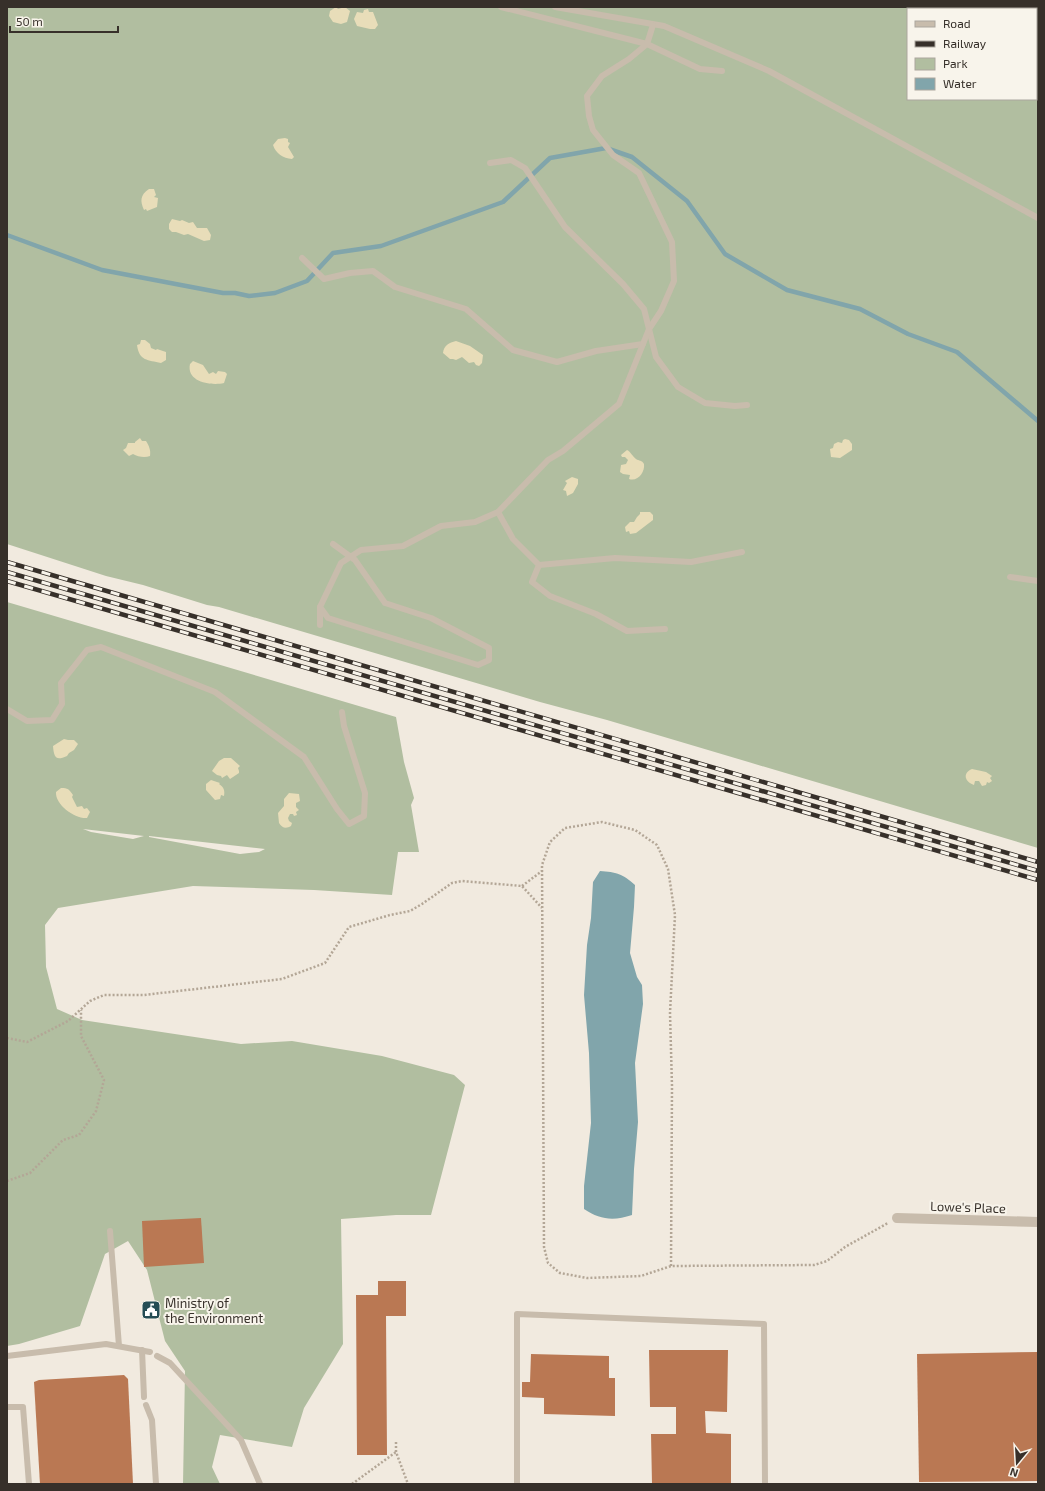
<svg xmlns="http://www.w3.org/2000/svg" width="1045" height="1491" font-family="'Exo 2',sans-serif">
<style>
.green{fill:#b1bea0;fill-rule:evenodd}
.sand{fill:#e8ddb9}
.water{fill:#81a5ab}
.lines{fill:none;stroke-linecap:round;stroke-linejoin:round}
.stream{stroke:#81a5ab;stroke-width:4.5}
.building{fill:#ba7853}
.path{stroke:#b3a696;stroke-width:2.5;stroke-dasharray:2 2;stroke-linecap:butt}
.lane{stroke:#c8bcac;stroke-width:6}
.street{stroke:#c8bcac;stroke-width:10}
.rail-casing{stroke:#37302a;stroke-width:4.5}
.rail{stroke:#f8f4eb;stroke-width:3;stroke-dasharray:9;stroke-linecap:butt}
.labels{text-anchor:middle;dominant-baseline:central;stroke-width:4;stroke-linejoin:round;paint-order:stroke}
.street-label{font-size:13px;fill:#37302a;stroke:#f8f4eb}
.poi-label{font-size:13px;fill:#37302a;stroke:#f8f4eb;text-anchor:start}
</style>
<rect width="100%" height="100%" fill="#f1eadf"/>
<g class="green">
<path d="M7,7H1038V848L607,720L540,702L219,607L207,605L143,585L106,576L7,544ZM908,9H1036V99H908Z"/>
<path d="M7,602L396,717L404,762L414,798L411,805L419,852H398L392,895L314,890L193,886L58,908L45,925L46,967L57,1009L82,1020L241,1044L292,1041L382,1056L454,1075L465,1085L431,1215H396L341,1219L343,1344L304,1408L292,1447L220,1435L212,1467L220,1484H183L185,1371L165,1341L147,1270L128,1241L105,1254L80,1326L19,1344L7,1346ZM83,829L144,836L133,839L91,832ZM149,837V836L265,849L259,852L240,854Z"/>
</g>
<g class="sand">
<path d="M336,7L338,9L345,7L350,11L347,22L341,24L333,22L329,16L330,11Z"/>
<path d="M368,9L369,12H373L378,25L375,29H370L357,26L354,19L357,12L363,13L364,10Z"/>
<path d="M285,138L288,139V142L290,143L288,147L294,157L292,159C283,158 276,154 273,145L278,139Z"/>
<path d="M149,189H154L156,195L154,197L158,198L157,207L147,211L146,209L144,210C140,201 140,195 149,189Z"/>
<path d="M172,219L180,221L182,220L189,223L193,222L197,228H207L211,235L210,240L204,241L188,234L184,235L176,232H172L169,229V224Z"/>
<path d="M141,340H145L150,344L151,348L156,350L157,349L166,352V360L161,363C148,360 139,361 137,345L140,344Z"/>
<path d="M456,341L470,346L483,355L482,363L479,366L476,365L474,362L469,363L462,357L456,360L453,359H450L443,353C444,345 449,343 456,341Z"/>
<path d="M193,361L203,365L209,374L213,372L216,374L218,371L225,372L227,374L224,383C211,386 186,382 190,364Z"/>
<path d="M140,438L142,441H146C149,446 151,450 150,456C145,458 138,457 133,454L129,456L123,450L126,448L128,443H135V442Z"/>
<path d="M845,439L849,440L852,444V450L840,458L831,457L830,449L833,448L834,444L838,442L842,443L843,440Z"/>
<path d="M627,450C631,452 632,456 636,459C639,461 642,460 644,464C645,472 638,482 629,479L630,475L623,474L620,472L621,465L626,464L628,460L625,457H622L621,455Z"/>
<path d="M572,477L578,479V484L573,493L567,496L566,491L563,490L567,483L565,481Z"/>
<path d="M640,512H650L653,515V520L636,533L630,534L629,531L626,532L625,527L630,522H634L637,517L640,514Z"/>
<path d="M64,739L68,740H74L78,744L74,750L69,753L67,756C56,761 54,758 53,746Z"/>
<path d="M224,758H231L240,766L238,768L239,771V773L230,779L227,775L222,778L221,776L217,775L212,771L219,761Z"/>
<path d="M972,769L986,772L992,776L990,778L992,781L989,783L987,782L986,785L982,786L979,781H975L974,785C965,782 962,773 972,769Z"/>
<path d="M211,780L220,783L219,784C224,787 225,791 224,796L221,795L220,799L215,800L206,790V784Z"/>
<path d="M61,788C68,788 69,789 73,795L72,797L77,807L82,806L84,809L87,808L90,812L87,818C75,819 55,805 56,792Z"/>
<path d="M289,793L299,794L300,801L296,803V807L299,810L296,812L297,815L294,816L293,814H290L288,818L289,821L292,823L291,826C286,829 282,828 279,823L278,813L284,806V799Z"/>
</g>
<path class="water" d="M600,871C616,872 623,874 635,885L634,907L630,953L637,977L642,985L643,1004L635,1063L638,1122L634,1169L632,1215C614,1221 600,1220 584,1209V1186L591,1123L589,1053L584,995L587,945L591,918L593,882Z"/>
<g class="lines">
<path class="stream" d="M7,235L102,270L223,293H235L249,296L275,293L307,281L333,253L381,246L503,202L550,158L606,148L632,157L687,201L725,254L787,290L860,309L908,334L957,352L1038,421"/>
</g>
<g class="building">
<path d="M201,1218L204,1263L144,1267L142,1221Z"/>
<path d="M378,1281H406V1316H386L387,1455H357L356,1295H378Z"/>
<path d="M649,1350H728L727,1412L705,1411L706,1433L731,1434V1484H652L651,1434H676V1407H650Z"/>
<path d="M1038,1352V1481L919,1482L917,1354Z"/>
<path d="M531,1354L609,1356V1378H615V1416L544,1414V1398L522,1397V1382H530Z"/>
<path d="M124,1375L128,1379L133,1484H40L34,1382L39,1380Z"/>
</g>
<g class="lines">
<g class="path">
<path d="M522,886L542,871"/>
<path d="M7,1038L27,1042L68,1021L90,1001L104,995H144L282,979L325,963L349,927L390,915L410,911L422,904L452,883L462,881L522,886L542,908"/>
<path d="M7,1181L30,1173L63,1140L79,1135L96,1111L104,1080L81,1036V1010"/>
<path d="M671,1266L672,1086L670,1013L675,915L668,869L657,845L635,830L602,822L565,828L550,842L542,865L544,1247L548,1263L560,1273L587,1278L641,1276L671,1266L814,1265L827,1261L845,1247L888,1223"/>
<path d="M396,1442V1452L408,1484"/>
<path d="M352,1484L396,1452"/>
</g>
<g class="lane">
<path d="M501,7L647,44L700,69L722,71"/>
<path d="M555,7L664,26L769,71L1038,218"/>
<path d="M653,25L647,44L629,59L602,76L587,96L589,116L593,130L613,155L639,173L672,242L674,281L661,311L649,329L656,357L678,387L705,403L735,406L747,405"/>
<path d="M302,258L324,279L350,273L373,271L395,287L466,309L513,350L557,362L596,351L643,344"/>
<path d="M498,512L513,539L539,565L532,582L550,596L596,614L627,631L665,629"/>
<path d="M333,544L355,560L385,603L431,618L489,648V660L478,665L328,618L320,607L341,563L361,550L403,546L441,526L475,522L498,512L548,460L563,451L619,404L649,329L644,309L623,284L565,227L525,168L511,160L490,163"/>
<path d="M539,565L615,558L691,562L742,552"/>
<path d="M1010,577L1038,581"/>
<path d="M320,607V625"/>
<path d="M7,709L27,721L52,720L62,704L61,683L87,650L101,647L215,692L304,757L337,809L349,824L364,816L365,793L344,726L342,712"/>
<path d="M110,1231L119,1346"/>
<path d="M142,1350L144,1397"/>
<path d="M7,1356L106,1344L150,1352"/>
<path d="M157,1356L170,1363L241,1440L260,1484"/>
<path d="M146,1405L152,1420L156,1484"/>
<path d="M7,1407H23L29,1484"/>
<path d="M517,1484V1314L764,1324L765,1484"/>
</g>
<path class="street" d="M897,1218L1038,1222"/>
<g class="rail-casing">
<g id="rail">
<path d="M7,562L1038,862"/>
<path d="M7,572L1038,871"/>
<path d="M7,581L1038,880"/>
</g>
</g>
<use href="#rail" class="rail"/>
</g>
<defs>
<g id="civic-square" transform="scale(1)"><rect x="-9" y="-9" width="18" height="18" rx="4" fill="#244c54" stroke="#f8f4eb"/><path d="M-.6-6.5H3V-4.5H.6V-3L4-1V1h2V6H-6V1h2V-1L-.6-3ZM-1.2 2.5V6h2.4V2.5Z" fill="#fff"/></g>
</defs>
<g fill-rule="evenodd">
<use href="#civic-square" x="151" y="1310"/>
</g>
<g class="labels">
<g class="street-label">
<text transform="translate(968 1207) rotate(2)">Lowe's Place</text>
</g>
<g class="poi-label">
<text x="165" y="1303">Ministry of<tspan x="165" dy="15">the Environment</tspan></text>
</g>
</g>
<rect width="1045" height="1491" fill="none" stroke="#37302a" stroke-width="16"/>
<rect x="907" y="8" width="130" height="92" fill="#f8f4eb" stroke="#aba69e"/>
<rect x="915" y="21" width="20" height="6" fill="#c8bcac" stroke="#aba69e"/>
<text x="943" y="28" font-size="12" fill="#37302a">Road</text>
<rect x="915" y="41" width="20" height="6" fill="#37302a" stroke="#aba69e"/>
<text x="943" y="48" font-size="12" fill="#37302a">Railway</text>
<rect x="915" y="58" width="20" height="12" fill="#b1bea0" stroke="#aba69e"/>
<text x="943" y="68" font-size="12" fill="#37302a">Park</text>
<rect x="915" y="78" width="20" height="12" fill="#81a5ab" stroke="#aba69e"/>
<text x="943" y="88" font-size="12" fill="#37302a">Water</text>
<g transform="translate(1017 1463) rotate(198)" stroke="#f8f4eb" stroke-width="3" paint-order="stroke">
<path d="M0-3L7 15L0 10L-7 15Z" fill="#37302a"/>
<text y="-6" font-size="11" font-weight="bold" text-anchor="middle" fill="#37302a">N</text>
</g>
<path d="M10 26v6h108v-6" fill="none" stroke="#37302a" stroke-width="2"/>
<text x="16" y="26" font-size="12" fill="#37302a" stroke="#f8f4eb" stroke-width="3" paint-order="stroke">50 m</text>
</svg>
